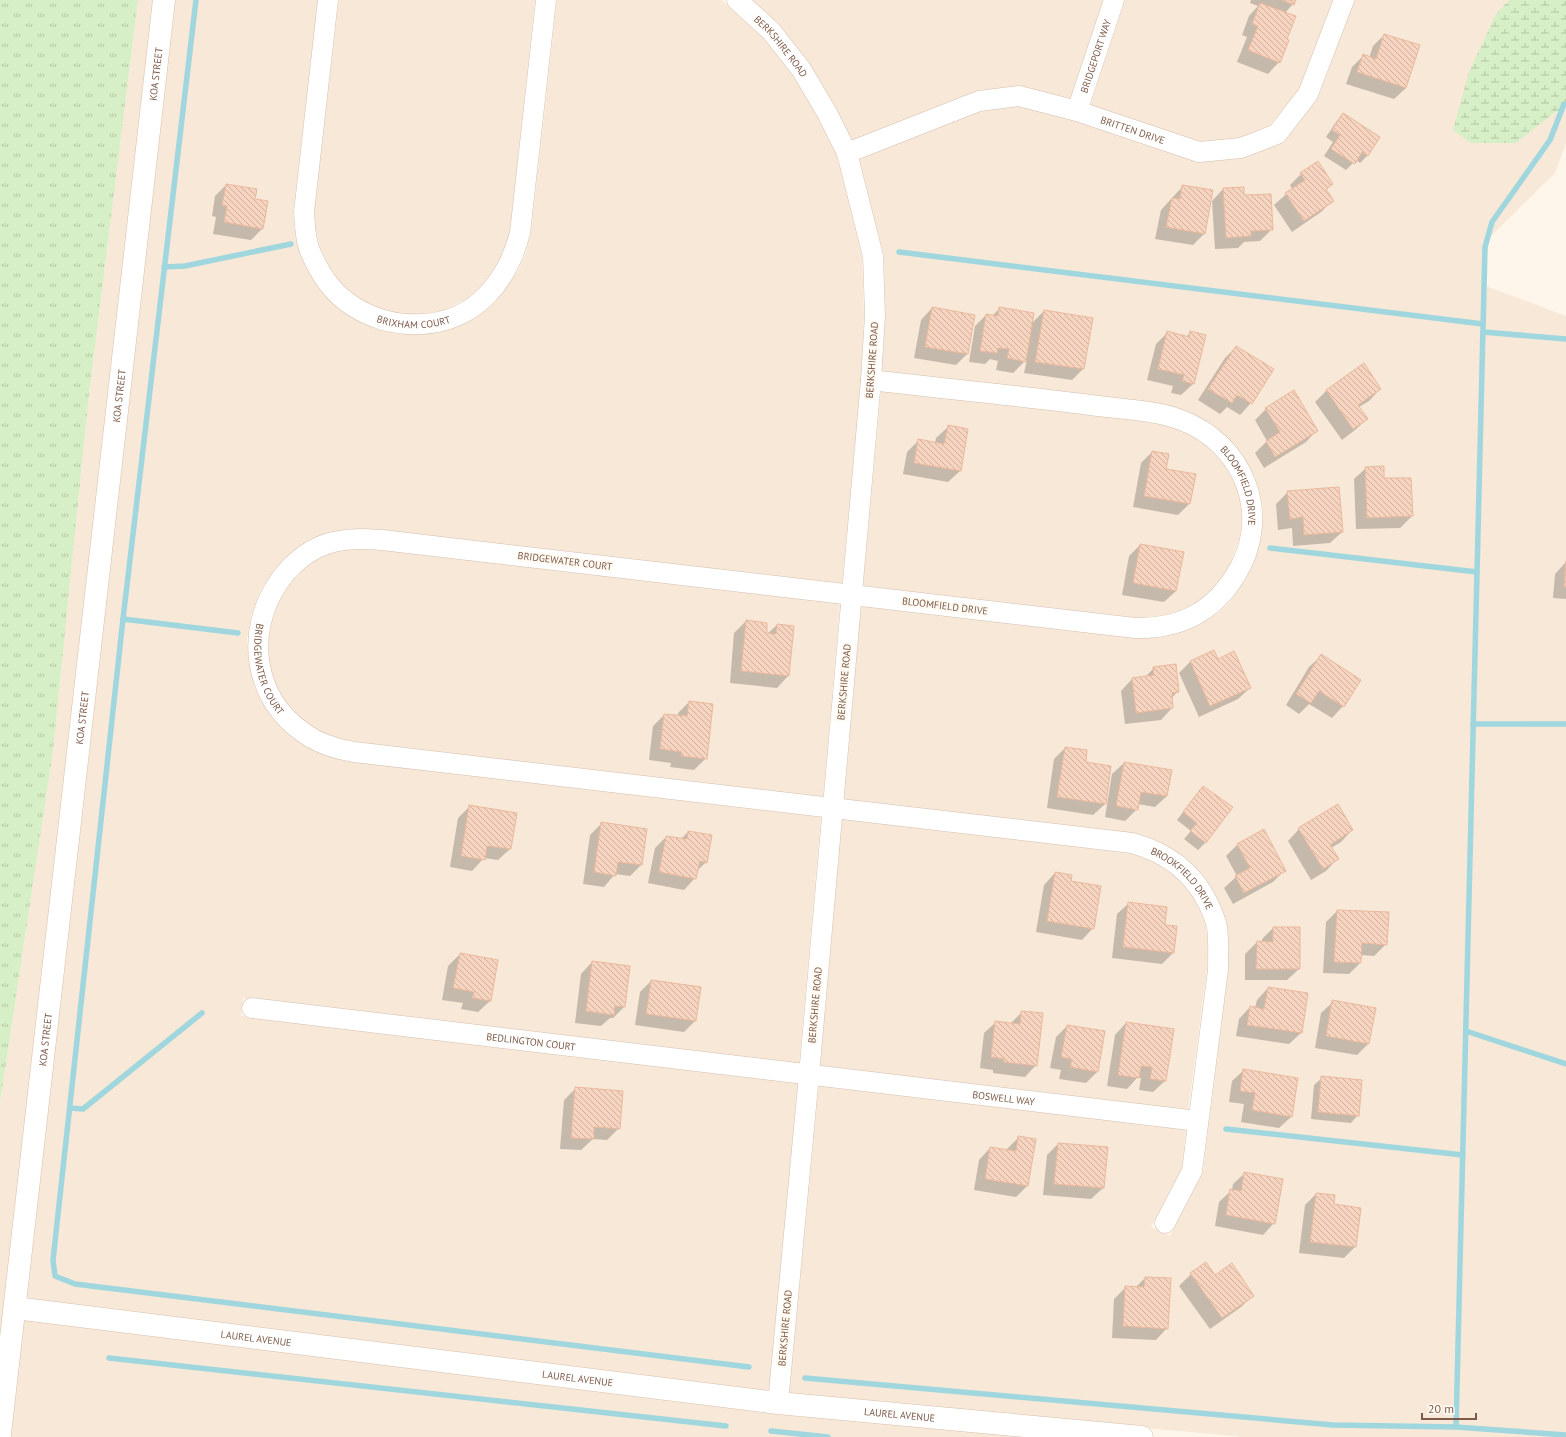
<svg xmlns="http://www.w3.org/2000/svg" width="1566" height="1437" font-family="'PT Sans',sans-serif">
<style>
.residential{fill:#f7e8d7}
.grass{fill:url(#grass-tufts)}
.wetland{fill:url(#wetland-marsh)}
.shadow{fill:#0003}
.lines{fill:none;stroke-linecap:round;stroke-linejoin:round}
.stream{stroke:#a0d6de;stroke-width:5.5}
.building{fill:url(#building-back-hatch);stroke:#ebb99d}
.minor-casing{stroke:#d5bfb0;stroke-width:21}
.secondary-casing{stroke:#d9bfad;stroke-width:23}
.minor{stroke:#fff;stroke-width:20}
.secondary{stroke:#fff;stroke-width:22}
.labels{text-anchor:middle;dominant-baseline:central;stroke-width:4;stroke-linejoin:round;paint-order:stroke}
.street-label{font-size:10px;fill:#7d5a49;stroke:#fffaf2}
</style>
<defs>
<pattern id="grass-tufts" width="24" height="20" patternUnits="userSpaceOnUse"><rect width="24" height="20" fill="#d7efc6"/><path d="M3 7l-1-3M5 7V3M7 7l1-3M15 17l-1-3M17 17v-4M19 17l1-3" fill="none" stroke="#b4c5a3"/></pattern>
<pattern id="wetland-marsh" width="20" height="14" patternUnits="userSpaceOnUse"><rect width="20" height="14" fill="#d7efc6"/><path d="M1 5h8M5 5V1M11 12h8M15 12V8" fill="none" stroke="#b4c5a3"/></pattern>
<pattern id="building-back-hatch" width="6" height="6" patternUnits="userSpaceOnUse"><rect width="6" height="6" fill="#f7d4bf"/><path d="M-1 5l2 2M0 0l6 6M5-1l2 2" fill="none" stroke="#cdaf9d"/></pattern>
</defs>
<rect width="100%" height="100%" fill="#fef6ea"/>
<g class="residential">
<path d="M138,0H153L0,1344V1103L53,751L89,394Z"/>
<path d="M174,0H318L293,212L295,232L299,251L311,276L323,292L381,329L404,334H429L449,329L466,322L481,313L495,302L518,271L526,253L531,234L557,0H722L763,37L792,74L818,116L837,156L862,257L864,315L861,379L842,584L310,541L292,552L275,569L260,591L251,615L247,640L249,665L255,688L266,708L279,725L297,740L316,751L353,761L821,817L799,1064L243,998L241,1016L798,1083L769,1392L26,1300Z"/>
<path d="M339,0H535L510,231L506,247L499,262L480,288L468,298L442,311L426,315H406L387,312L368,304L353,295L340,282L330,268L320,247L316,230L314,213Z"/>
<path d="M751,0H1103L1070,100L1022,87L852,141L836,109L809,64Z"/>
<path d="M1125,0H1333L1299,90L1269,126L1238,139L1200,143L1090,106Z"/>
<path d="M1355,0H1509L1496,14L1554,113L1566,106V143L1555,173L1489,238L1483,285L1566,316V1437H1244L789,1395L819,1085L1186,1129L1182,1168L1151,1227L1170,1236L1203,1172L1228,971L1229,948L1227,925L1221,907L1213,890L1200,873L1186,859L1170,848L1152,839L1132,834L844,801L861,605L1135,637L1149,638L1164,636L1178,633L1201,624L1219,612L1229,603L1247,577L1255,559L1260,540L1263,520V506L1259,490L1254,475L1240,451L1229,439L1215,428L1200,418L1185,411L882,372L885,316L884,256L859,159L982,110L1019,105L1074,120L1195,161L1285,139L1318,98Z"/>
<path d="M881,391L1079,413L1162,424L1177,428L1189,434L1214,451L1222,460L1235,482L1239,494L1242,518L1240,536L1229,567L1221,579L1205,598L1189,608L1170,615L1147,619L863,587Z"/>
<path d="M354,548L381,549L840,603L823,798L355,743L338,740L326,735L310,726L295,714L283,699L275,683L269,662L268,642L272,621L280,599L292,582L307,566L321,557L337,551Z"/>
<path d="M842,819L1130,852L1144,856L1172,872L1183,883L1194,898L1201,913L1206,927L1208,946L1207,969L1188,1111L820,1067Z"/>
<path d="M24,1318L1039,1437H10Z"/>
</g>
<path class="grass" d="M0,0H138L89,394L53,751L0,1103Z"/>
<path class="wetland" d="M1509,0H1566V106L1554,113L1516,143H1471L1453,130L1469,72L1496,14Z"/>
<g class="shadow">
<path d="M1251,0H1295L1293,4L1285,13V40L1279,62L1268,74L1237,62L1247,37L1242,35L1249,16L1258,6L1250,3Z"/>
<path d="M1384,35L1406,88L1394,99L1346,84L1352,67L1363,56L1369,58L1373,46Z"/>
<path d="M1343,114L1379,137L1367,156L1360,163L1356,160L1346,170L1324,156L1333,142L1326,137L1336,122Z"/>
<path d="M1301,174L1332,184L1326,190L1333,200L1321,212L1292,232L1274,205L1292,189L1290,185Z"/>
<path d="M226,185L254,199L262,229L251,240L213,234L216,217L212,216L215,196Z"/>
<path d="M1183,186L1204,234L1193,245L1155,239L1161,210Z"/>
<path d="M1223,189L1243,196L1272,229L1260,241L1244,242L1238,248L1215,249L1212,201Z"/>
<path d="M932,308L967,354L956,365L914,358L921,320Z"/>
<path d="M999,309L1031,324L1044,311L1084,368L1072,380L1024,373L1027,359L1013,373L996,370L998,361L990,359L985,364L969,362L975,326L986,315L992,316Z"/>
<path d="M1168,332L1186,337L1191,332L1193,384L1181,395L1171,393L1173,386L1147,380L1156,344Z"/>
<path d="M1236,347L1272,370L1251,403L1240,415L1227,407L1220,414L1198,400L1225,358Z"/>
<path d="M1380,389L1369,401L1359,407L1367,419L1355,430L1342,440L1315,402L1327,390Z"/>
<path d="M1266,409L1317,430L1306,442L1264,468L1255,453L1267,441L1255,420Z"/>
<path d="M948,427L967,430L960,471L948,482L903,474L907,452L919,440L935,443L936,438Z"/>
<path d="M1152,452L1165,470L1194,475L1189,504L1178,515L1133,507L1141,463Z"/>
<path d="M1366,468L1383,479H1411L1412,516L1400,528L1356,529L1354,479Z"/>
<path d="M1288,492L1342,532L1330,543L1293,546L1292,528L1278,530L1276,504Z"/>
<path d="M1140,545L1176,591L1164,602L1122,595L1129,556Z"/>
<path d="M1566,562V599L1553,598L1555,574Z"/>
<path d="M746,621L767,634L777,625L793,627L788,676L777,688L730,683L734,633Z"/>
<path d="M1321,656L1343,706L1332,718L1309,704L1299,714L1286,705L1309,667Z"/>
<path d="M1217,660L1250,688L1238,699L1199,717L1179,673L1190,662Z"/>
<path d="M1154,668L1178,691L1171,699L1172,708L1161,720L1125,724L1121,691L1132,679L1144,678Z"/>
<path d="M689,702L706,758L694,770L670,767L671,763L649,760L653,726L664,715L678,716V713Z"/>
<path d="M1065,748L1084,763L1105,804L1093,815L1047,808L1054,759Z"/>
<path d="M1124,763L1167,796L1155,807L1138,804L1137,809L1125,821L1105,817L1112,774Z"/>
<path d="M1203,787L1231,808L1205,843L1198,850L1184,839L1191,831L1177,820L1196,795Z"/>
<path d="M470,806L510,849L498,860L484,858L472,871L450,867L458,818Z"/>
<path d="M602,823L641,865L630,876L615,874L604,887L583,884L590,835Z"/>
<path d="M1299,829L1352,830L1341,842L1331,848L1337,859L1326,871L1311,880L1288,841Z"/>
<path d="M688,832L706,862L697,871L695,878L684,890L648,883L655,848L666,837L681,839Z"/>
<path d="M1237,845L1284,871L1273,882L1233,904L1224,888L1237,876L1226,856Z"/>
<path d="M1055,873L1070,882L1093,928L1082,940L1036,932L1044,885Z"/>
<path d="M1129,903L1164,926L1173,953L1162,964L1112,958L1117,914Z"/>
<path d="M1337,911L1386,944L1374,956L1361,955L1360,963L1349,974L1323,973L1326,922Z"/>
<path d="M1273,928L1299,969L1287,980H1245V954L1257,942H1262V939Z"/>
<path d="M460,954L490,1001L478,1012L461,1009L463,1003L442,1000L448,966Z"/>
<path d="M592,962L624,1007L613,1018H610L601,1026L575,1023L581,974Z"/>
<path d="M651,981L695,1021L684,1032L635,1025L640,992Z"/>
<path d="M1268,988L1301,1033L1289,1044L1236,1036L1239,1019L1250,1007L1255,1008L1257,1000Z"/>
<path d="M1333,1002L1368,1044L1357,1055L1315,1048L1321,1013Z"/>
<path d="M1022,1012L1036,1065L1025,1077L993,1073V1070L980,1068L984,1033L996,1022L1010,1024Z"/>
<path d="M1126,1023L1165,1081L1153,1092L1139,1090L1141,1078H1137L1127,1089L1107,1086L1115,1035Z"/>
<path d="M1067,1026L1097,1072L1086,1083L1059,1079L1061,1070L1050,1068L1056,1037Z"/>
<path d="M1244,1070L1291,1117L1279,1128L1241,1122L1244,1104L1229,1102L1232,1081Z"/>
<path d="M1322,1078L1358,1115L1351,1123L1311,1119L1314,1085Z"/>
<path d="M576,1088L619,1128L607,1140L593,1139L581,1150L560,1149L564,1100Z"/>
<path d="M1019,1137L1027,1186L1016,1197L974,1190L979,1160L990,1148L1007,1151V1149Z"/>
<path d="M1058,1144L1106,1148L1103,1188L1091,1199L1043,1195L1047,1155Z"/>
<path d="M1245,1173L1274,1223L1263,1235L1215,1226L1219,1202L1232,1190L1233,1184Z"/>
<path d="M1316,1194L1333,1205L1355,1247L1344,1258L1299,1253L1305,1205Z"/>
<path d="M1206,1263L1215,1276L1253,1295L1241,1307L1210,1329L1179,1286L1191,1274Z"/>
<path d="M1145,1278L1167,1328L1156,1340L1112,1338L1114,1299L1126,1287L1135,1288Z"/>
</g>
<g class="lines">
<g class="stream">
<path d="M196,0L123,619L53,1260L55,1276L75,1284L749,1367"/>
<path d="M899,252L1483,324"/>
<path d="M164,267L185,266L291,244"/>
<path d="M1483,332L1566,339"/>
<path d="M1270,548L1477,572"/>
<path d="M123,619L238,633"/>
<path d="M1473,724H1566"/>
<path d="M1466,1031L1566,1064"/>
<path d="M70,1108L83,1109L202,1013"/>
<path d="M1226,1129L1463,1155"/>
<path d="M109,1358L726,1426"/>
<path d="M805,1378L1333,1425L1456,1427L1566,1435"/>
<path d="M1456,1427L1485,247L1492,222L1550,140L1564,104"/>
<path d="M771,1431L828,1437"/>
</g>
</g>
<g class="building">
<path d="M1282,0H1296L1294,5Z"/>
<path d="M1260,3L1296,16L1287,39L1289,40L1280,63L1248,50L1258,26L1252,24Z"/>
<path d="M1384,34L1420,45L1406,88L1357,72L1363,54L1376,59Z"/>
<path d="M1343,113L1380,137L1368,156L1362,152L1355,164L1331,149L1340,135L1332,130Z"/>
<path d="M1318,161L1333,184L1326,189L1334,201L1304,221L1285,193L1305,180L1300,173Z"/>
<path d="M226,184L257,189L255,199L268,201L263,229L224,222L227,206L222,205Z"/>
<path d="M1182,185L1213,190L1205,234L1166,227L1172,198L1180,199Z"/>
<path d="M1244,187V195L1271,194L1273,230L1251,231V236L1226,238L1223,188Z"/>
<path d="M932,307L975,315L968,354L925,347Z"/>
<path d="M999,307L1034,313L1026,362L1007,358L1009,349L998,348L997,353L980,351L986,314L998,316Z"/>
<path d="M1044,310L1093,318L1084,369L1035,362Z"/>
<path d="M1167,331L1189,337L1190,331L1206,335L1194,384L1182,381L1184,375L1158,369Z"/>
<path d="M1236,346L1274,369L1252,404L1237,395L1232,403L1208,389Z"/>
<path d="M1364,363L1381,389L1358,405L1368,419L1353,429L1326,390Z"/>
<path d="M1294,390L1318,431L1275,457L1266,441L1280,432L1265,408Z"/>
<path d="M948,425L968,429L961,471L914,463L918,439L944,444Z"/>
<path d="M1152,451L1169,454L1166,469L1196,474L1190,504L1144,496Z"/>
<path d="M1384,466V478H1411L1413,516L1367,518L1365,467Z"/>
<path d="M1339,487L1343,532L1304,535L1303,517L1290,519L1287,491Z"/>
<path d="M1140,544L1184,552L1176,591L1133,583Z"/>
<path d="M1566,561V587H1564Z"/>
<path d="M746,620L767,623V633L776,634L777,624L794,626L789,676L741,671Z"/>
<path d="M1214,650L1218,659L1234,651L1251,688L1210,706L1190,661Z"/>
<path d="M1321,654L1361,680L1344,707L1319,691L1311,703L1296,694Z"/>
<path d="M1176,664L1179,692L1172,693L1173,708L1136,713L1132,678L1154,675L1153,667Z"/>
<path d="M689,701L713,704L707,759L681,756L682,752L660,749L664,714L687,716Z"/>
<path d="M1065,747L1087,750L1086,762L1111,766L1106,804L1057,797Z"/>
<path d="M1124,762L1172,770L1167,796L1141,792L1138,810L1116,806Z"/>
<path d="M1203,786L1233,807L1206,843L1190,831L1197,823L1183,812Z"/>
<path d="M1338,804L1353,830L1330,845L1339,859L1323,869L1298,828Z"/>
<path d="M469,805L517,813L511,849L487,846L485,860L461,856Z"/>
<path d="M601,822L647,829L642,865L618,862L616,876L594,872Z"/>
<path d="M1264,829L1286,871L1244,893L1235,876L1250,868L1237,844Z"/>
<path d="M688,831L712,835L707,863L700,861L696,879L659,872L666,836L687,839Z"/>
<path d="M1055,872L1072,875L1071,881L1101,886L1094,929L1047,921Z"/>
<path d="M1128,902L1167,907L1165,925L1177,926L1174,953L1123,947Z"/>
<path d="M1337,910L1389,912L1387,945L1362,943L1361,963L1334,962Z"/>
<path d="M1273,927H1300V969H1256L1257,941L1273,942Z"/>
<path d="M460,953L498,960L491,1001L472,998L474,992L453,988Z"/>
<path d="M592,961L630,966L625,1007L615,1006L614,1015L586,1011Z"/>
<path d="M651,980L701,987L696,1021L646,1014Z"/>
<path d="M1268,987L1308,993L1302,1033L1247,1025L1250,1006L1264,1009Z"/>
<path d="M1332,1000L1376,1008L1369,1044L1326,1036Z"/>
<path d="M1021,1011L1043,1013L1037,1066L1004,1062V1059L991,1057L995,1021L1020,1024Z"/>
<path d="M1126,1022L1174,1029L1166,1081L1150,1079L1152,1067L1141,1066L1139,1078L1118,1075Z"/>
<path d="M1067,1025L1105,1031L1098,1072L1070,1067L1072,1059L1061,1057Z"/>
<path d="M1243,1069L1298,1078L1292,1117L1252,1110L1255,1093L1240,1091Z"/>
<path d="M1321,1076L1362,1080L1359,1116L1318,1112Z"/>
<path d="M575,1087L623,1091L620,1129L594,1127V1139L571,1138Z"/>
<path d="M1018,1136L1036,1139L1028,1186L985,1179L990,1147L1016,1151Z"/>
<path d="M1058,1143L1108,1147L1104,1188L1054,1184Z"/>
<path d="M1244,1172L1283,1179L1275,1224L1226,1215L1230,1189L1241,1191Z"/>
<path d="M1316,1193L1335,1195L1334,1204L1361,1208L1356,1247L1310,1242Z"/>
<path d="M1206,1262L1215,1275L1232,1263L1254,1296L1222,1318L1190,1273Z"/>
<path d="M1145,1277L1171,1278L1168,1329L1123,1326L1125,1286L1144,1287Z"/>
</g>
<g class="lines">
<g class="minor-casing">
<g id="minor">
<path id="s1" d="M328,0L304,212C305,225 305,239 310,251C318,270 330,290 347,302C388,333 452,333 488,294C505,276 514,256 520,233L546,0"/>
<path id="s2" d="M737,0L771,31L801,69L827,113L847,153L873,256L875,315L871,380L809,1075L778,1403"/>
<path id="s3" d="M1077,111L1114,0"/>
<path id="s4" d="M847,153L979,101L1019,96L1077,111L1199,152L1241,148L1277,134L1308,94L1344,0"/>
<path id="s5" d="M871,380C947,389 1023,396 1098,406C1122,409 1159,411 1181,420C1245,444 1273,517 1235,576C1212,613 1179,629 1135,628L382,540C365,539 349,538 333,542C310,548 291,564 278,583C245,632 253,698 304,733C319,744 336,749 354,752L1132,843C1165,852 1191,870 1207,901C1211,909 1215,918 1217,927C1219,941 1218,956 1218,970L1192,1171L1165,1223"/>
<path id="s6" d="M252,1008L1198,1121"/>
</g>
</g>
<g class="secondary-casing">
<g id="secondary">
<path id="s7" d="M15,1308L778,1403L1142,1437"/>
<path id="s8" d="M0,1434L164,0"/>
</g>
</g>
<use href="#minor" class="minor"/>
<use href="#secondary" class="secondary"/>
</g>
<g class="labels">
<g class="street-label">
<text stroke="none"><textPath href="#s2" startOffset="64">BERKSHIRE ROAD</textPath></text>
<text stroke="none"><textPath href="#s3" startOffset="58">BRIDGEPORT WAY</textPath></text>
<text stroke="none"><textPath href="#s8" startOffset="1369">KOA STREET</textPath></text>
<text stroke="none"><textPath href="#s4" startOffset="301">BRITTEN DRIVE</textPath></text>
<text stroke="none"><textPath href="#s1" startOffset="388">BRIXHAM COURT</textPath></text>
<text transform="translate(872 360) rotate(-86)">BERKSHIRE ROAD</text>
<text stroke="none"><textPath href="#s8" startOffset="1045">KOA STREET</textPath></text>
<text stroke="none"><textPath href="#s5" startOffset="406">BLOOMFIELD DRIVE</textPath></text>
<text transform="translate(565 561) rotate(7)">BRIDGEWATER COURT</text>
<text transform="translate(945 606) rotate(7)">BLOOMFIELD DRIVE</text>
<text stroke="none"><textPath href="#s5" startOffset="1591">BRIDGEWATER COURT</textPath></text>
<text transform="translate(844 682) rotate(-85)">BERKSHIRE ROAD</text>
<text stroke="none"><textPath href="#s8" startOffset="721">KOA STREET</textPath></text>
<text stroke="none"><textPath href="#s5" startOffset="2569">BROOKFIELD DRIVE</textPath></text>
<text transform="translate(815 1005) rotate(-85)">BERKSHIRE ROAD</text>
<text stroke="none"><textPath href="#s8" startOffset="397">KOA STREET</textPath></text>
<text stroke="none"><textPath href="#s6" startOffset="281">BEDLINGTON COURT</textPath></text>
<text stroke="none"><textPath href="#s6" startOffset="757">BOSWELL WAY</textPath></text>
<text transform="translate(785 1328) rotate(-85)">BERKSHIRE ROAD</text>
<text stroke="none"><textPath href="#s7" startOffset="243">LAUREL AVENUE</textPath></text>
<text stroke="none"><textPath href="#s7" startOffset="567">LAUREL AVENUE</textPath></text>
<text stroke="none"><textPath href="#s7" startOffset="891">LAUREL AVENUE</textPath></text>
</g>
</g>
<path d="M1422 1413v6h54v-6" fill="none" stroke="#7d5a49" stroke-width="2"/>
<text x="1428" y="1413" font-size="12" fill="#7d5a49" stroke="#fffaf2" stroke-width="3" paint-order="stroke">20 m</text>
</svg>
